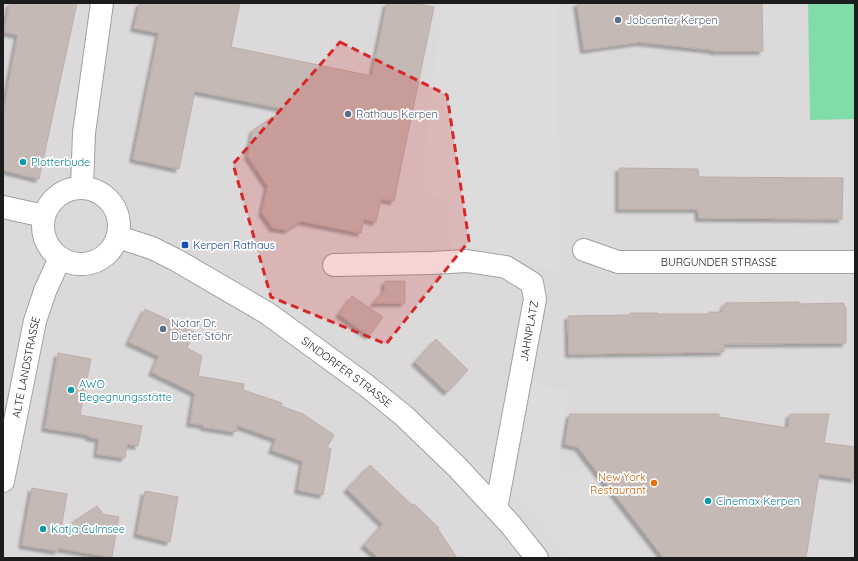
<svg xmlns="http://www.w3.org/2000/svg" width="858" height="561" font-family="Quicksand,sans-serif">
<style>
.residential{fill:#dbd9da}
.pitch{fill:#80ddaa}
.parking{fill:#dcdcdc}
.building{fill:#c5b9b6;stroke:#bfaca5;filter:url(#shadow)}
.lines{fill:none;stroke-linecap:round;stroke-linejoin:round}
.minor-casing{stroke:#a0a0a0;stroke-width:24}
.tertiary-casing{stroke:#a0a0a0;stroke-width:24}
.minor{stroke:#fff;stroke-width:22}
.tertiary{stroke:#fff;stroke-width:22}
.marked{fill:#d62828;fill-opacity:0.2;stroke:#d62828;stroke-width:3;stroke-dasharray:8 5;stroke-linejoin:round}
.service-dot{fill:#5c6f8a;stroke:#fff;stroke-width:1.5}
.culture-dot{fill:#0f9aa8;stroke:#fff;stroke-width:1.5}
.transit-dot{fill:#1a4fb4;stroke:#fff;stroke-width:1.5}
.food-dot{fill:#e8710a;stroke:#fff;stroke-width:1.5}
.labels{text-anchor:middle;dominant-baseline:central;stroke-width:3.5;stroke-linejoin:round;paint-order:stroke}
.service-label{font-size:11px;fill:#4e5e75;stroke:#fff;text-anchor:start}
.culture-label{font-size:11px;fill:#0d838f;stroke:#fff;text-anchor:start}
.transit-label{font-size:11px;fill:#164399;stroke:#fff;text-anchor:start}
.street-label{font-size:11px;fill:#1c1c1c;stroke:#fff}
.food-label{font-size:11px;fill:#c56008;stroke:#fff;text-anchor:end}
</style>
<defs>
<filter id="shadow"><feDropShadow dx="-3.5" dy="3.5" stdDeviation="1" flood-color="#0004"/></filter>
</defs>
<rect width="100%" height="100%" fill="#eee8e2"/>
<rect class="residential" x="3" y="3" width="852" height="555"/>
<path class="pitch" d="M808,3H855V119L810,120Z"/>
<g class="parking">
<path d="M443,3H557L559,270L451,254L448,203L421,189L442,6Z"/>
<path d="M532,385L570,390L559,459L561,469L569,478L585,466L651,558H569L513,493Z"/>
</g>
<g class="building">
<path d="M10,3H77L39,179L3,170V114L18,35L4,32Z"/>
<path d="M140,3H240L231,47L372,76L387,3H415L434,7L394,201L381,199L376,222L364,219L361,233L301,221L287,230L273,228L262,212L268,186L248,156L253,130L285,109L195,91L179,169L133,159L159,33L134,28Z"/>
<path d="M577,3H762L763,51H713V50L640,42L584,50Z"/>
<path d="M619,168L698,169L699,177L843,178L842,219L699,218L698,209H619Z"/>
<path d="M385,281H405V303H373L385,290Z"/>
<path d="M352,296L383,317L369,336L339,314Z"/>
<path d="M799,302V304L844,303V307H846V343L724,344V352L569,354L568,316L630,315V313H658V314H709V312H723V307H725V303Z"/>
<path d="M145,309L194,332L187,348L202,356L198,376L244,384L243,390L282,403L281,406L303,414L334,435L327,447L331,449L323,495L298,490L303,461L272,450L276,439L237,425L236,432L204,427V425L190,423L195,393L152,372L159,356L129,342Z"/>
<path d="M436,339L468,370L447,392L415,362Z"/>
<path d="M58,353L91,359L80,415L142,426L138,446L127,444L125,458L97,454L99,439L89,437V435L45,428Z"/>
<path d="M570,414H719V417L788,428L790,414H829L824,443L855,447V479L819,474L806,558H664L578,447L565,444Z"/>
<path d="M370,465L412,505L414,504L439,528L438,529L457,558H379L364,545L383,524L347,489Z"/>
<path d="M32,488L67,494L61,530L97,506L103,514L119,517L112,557L58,548V551L22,545Z"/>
<path d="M145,491L178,497L170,542L137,534Z"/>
</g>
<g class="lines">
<g class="minor-casing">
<g id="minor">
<path d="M82,187L84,133L102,3"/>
<path id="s1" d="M584,250L618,262H855"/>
<path d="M334,265L431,263L467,261L506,267L532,283L535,299L496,509"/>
<path id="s2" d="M3,481L35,321L45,291L60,258"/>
</g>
</g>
<g class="tertiary-casing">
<g id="tertiary">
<circle cx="81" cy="226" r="38"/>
<path d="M3,207L44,216"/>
<path id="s3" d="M118,237L152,248L176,260L267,313L367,386L404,416L457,467L510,524L537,558"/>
</g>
</g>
<use href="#minor" class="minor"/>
<use href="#tertiary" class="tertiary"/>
</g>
<path class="marked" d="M340,42L447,95L469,241L386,344L271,297L233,164Z"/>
<g class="service-dot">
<circle cx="618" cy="20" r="4"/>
<circle cx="348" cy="114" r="4"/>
<circle cx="163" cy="329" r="4"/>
</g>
<g class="culture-dot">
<circle cx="23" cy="162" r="4"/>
<circle cx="71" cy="390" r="4"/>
<circle cx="708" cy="501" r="4"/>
<circle cx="43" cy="529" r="4"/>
</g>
<rect class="transit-dot" x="181" y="241" width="8" height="8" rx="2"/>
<circle class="food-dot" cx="654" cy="483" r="4"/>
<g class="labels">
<g class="service-label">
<text x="626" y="20">Jobcenter Kerpen</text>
<text x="356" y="114">Rathaus Kerpen</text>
<text x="171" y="323">Notar Dr.<tspan x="171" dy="13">Dieter Stöhr</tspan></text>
</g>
<g class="culture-label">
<text x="31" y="162">Plotterbude</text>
<text x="79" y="384">AWO<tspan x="79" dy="13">Begegnungsstätte</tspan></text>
<text x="716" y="501">Cinemax Kerpen</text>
<text x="51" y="529">Katja Culmsee</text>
</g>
<g class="transit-label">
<text x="193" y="245">Kerpen Rathaus</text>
</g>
<g class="street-label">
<text stroke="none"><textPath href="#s1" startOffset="137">BURGUNDER STRASSE</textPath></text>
<text transform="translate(529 331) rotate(-80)">JAHNPLATZ</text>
<text stroke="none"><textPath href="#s2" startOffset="116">ALTE LANDSTRASSE</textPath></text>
<text stroke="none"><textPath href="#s3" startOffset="267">SINDORFER STRASSE</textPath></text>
</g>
<g class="food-label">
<text x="646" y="477">New York<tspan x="646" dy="13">Restaurant</tspan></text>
</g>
</g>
<rect width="858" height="561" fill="none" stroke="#1c1c1c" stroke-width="8"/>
</svg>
